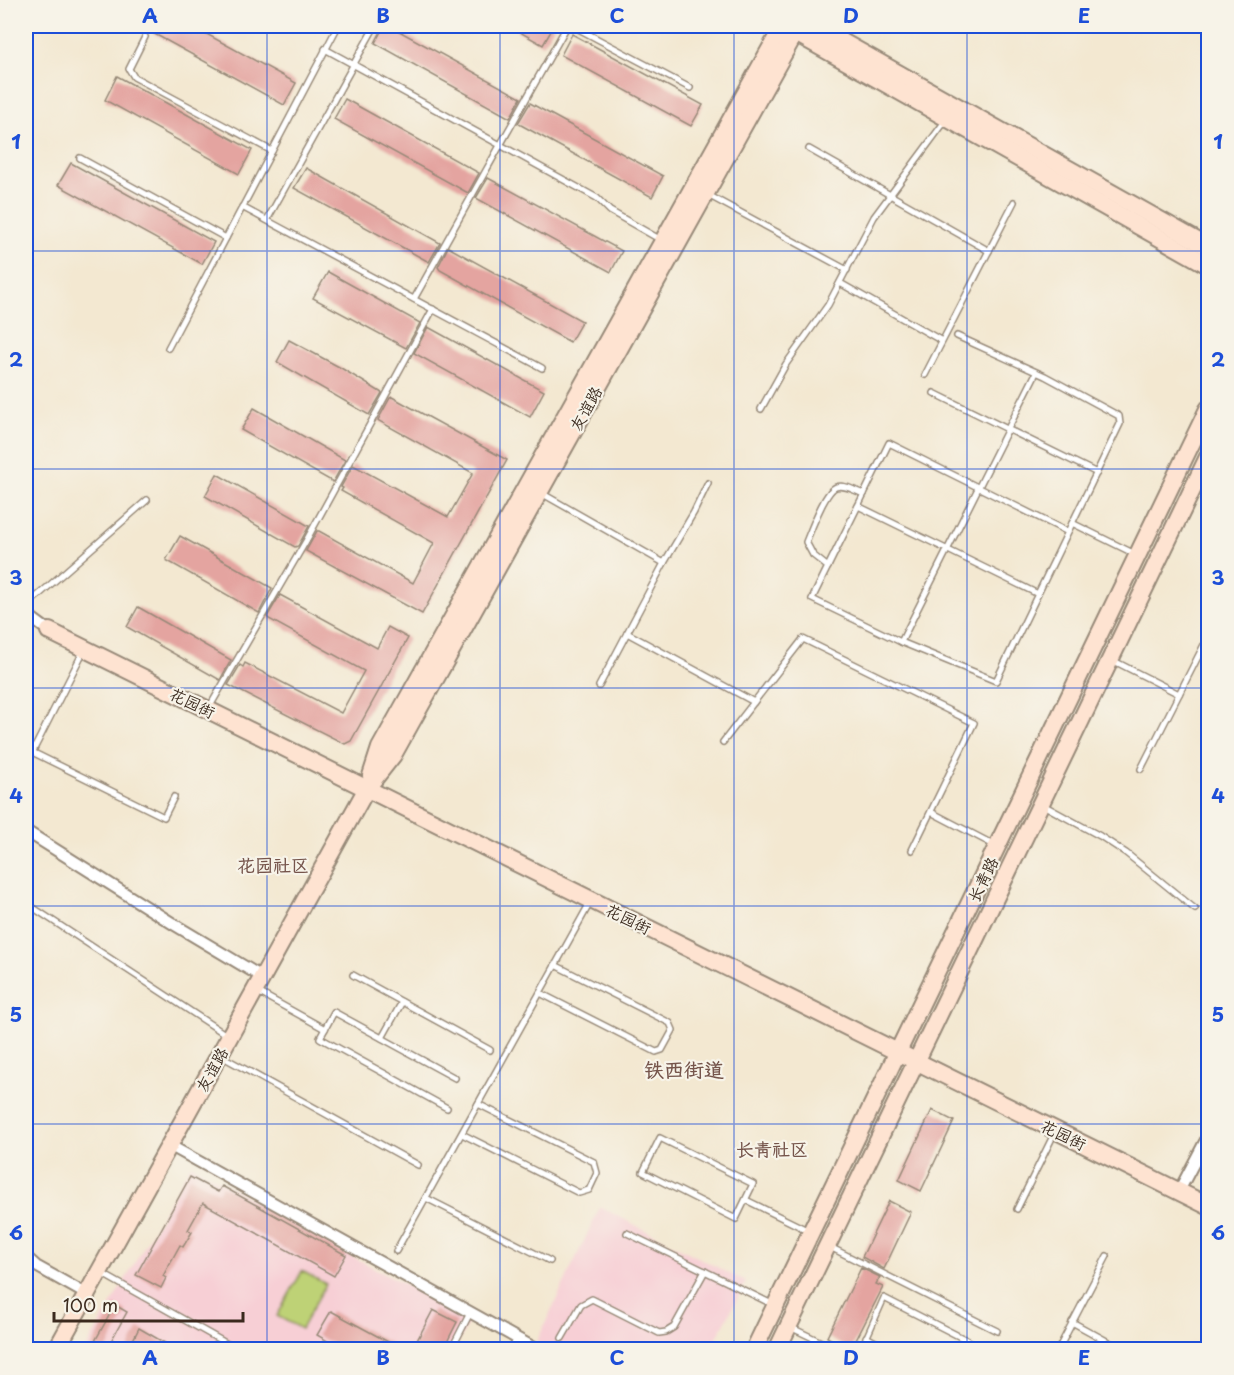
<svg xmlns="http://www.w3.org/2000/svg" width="1234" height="1375" font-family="'Playpen Sans','LXGW WenKai TC',sans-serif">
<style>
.built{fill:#f7cfd5}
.green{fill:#bed276;stroke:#7c7e4a;stroke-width:1.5}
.building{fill:#e4a4a0}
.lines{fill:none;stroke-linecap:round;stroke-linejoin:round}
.lane-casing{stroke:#978978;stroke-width:8}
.street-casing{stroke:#978978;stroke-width:14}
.secondary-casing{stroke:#978978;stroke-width:20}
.lane{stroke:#fff;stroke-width:5}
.street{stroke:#fff;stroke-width:10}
.secondary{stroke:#fee3d1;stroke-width:16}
.grid{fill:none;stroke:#1d4ed8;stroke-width:1.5;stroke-opacity:0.55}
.labels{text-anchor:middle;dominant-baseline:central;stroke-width:4.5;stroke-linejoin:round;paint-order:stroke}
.street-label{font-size:16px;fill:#3b2a1e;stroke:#f7f3e8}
.neighbourhood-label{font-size:18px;font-weight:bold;fill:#76554c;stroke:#f7f3e8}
.quarter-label{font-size:20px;font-weight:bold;fill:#76554c;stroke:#f7f3e8}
.neatline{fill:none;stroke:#1d4ed8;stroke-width:2}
.grid-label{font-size:20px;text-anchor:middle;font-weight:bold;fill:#1d4ed8}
</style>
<rect width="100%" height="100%" fill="#f7f3e8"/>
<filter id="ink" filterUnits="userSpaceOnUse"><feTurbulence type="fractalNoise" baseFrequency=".0167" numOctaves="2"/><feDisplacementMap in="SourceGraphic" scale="12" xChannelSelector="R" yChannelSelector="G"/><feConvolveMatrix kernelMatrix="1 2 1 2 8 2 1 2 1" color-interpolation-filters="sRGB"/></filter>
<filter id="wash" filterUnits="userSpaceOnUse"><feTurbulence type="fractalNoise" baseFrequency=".008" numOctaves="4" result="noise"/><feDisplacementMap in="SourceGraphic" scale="24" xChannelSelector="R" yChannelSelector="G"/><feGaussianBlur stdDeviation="1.35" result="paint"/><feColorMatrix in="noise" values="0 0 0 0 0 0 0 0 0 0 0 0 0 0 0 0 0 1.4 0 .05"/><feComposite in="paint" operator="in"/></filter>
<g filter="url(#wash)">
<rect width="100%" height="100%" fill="#f3e8d1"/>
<g class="built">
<path d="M191,1164L357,1259L471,1318L455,1349L85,1350Z"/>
<path d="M600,1207L746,1282L711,1349L549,1350L536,1343Z"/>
</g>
<path class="green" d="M302,1271L326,1284L301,1329L277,1316Z"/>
<g id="blocks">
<g class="building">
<path d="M140,26H192L296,83L284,105Z"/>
<path d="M384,26H390L521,98L510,118L375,43Z"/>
<path d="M509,26H554L543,45Z"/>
<path d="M572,34L703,105L691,126L561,55Z"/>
<path d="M117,76L252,150L239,174L105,100Z"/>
<path d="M345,99L479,173L468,193L334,119Z"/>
<path d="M530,103L663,176L652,197L521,125L518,123Z"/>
<path d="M71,163L214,242L202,264L58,185Z"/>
<path d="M306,168L440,243L429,262L294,188Z"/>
<path d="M488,178L622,251L611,272L476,198Z"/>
<path d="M448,247L582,321L570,342L440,270L438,267Z"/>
<path d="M328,272L420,323L406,348L313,298Z"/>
<path d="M428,327L544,391L530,417L414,353Z"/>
<path d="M289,340L341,368L382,393L369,415L277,362Z"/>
<path d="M392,397L507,460L422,614L306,551L317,531H319L413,583L434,543L341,491L343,488L341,487L353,465L448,517L473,473L379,421L378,420L390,398Z"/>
<path d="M254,408L345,460L333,482L241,430Z"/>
<path d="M217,474L309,526L298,546L295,547L205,496Z"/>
<path d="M180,536L272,588L259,613L166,560Z"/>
<path d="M280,595L377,648L388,627L408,638L351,741L345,744L228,685L240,665L243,667L245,663L341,713L364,671L269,619L267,617Z"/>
<path d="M138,607L231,660L220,680L127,627Z"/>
<path d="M932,1110L954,1121L921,1191L899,1180Z"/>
<path d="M190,1177L218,1192L222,1186L346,1255L334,1276L203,1203L188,1230L192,1232L183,1247L180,1245L163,1276L166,1278L161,1288L136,1275Z"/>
<path d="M889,1201L911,1212L884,1269L862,1257Z"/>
<path d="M861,1268L880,1277L876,1284L883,1287L851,1350L827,1337Z"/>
<path d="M115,1305L127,1312L106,1350H90Z"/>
<path d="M433,1310L457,1322L443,1350H412Z"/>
<path d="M331,1311L403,1350H343L317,1335Z"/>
<path d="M139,1328L177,1350H128Z"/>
</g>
</g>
</g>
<g filter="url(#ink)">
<use href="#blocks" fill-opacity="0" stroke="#978978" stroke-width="1.5"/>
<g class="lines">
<g class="lane-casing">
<g id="lane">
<path d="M573,26L690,88"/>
<path d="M145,37L129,69L134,77L272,151"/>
<path d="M325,49L597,198L610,211L661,240"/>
<path d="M809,149L989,251"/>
<path d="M80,158L226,238"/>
<path d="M708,195L847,270"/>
<path d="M242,207L542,368"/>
<path d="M267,220L375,26"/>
<path d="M840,283L942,341"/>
<path d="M414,299L567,26"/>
<path d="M957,336L1045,376L1119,416L1120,424L996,681L901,642L812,599L889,443L1068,532"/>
<path d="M168,348L338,26"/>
<path d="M925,375L1014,202"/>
<path d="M934,393L1097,473"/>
<path d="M761,409L786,364L828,305L874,217L946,120"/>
<path d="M543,494L664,563"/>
<path d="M858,506L1038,594"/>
<path d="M1072,523L1137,555"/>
<path d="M828,567L813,555L806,542C811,530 825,491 836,487C845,484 855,491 864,494"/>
<path d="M26,606L147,500"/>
<path d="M627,633L754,702"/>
<path d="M901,642L1036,373"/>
<path d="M1114,661L1179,694"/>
<path d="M599,686L664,563L694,512L708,483"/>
<path d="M209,708L306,541L433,309"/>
<path d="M723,742L803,639L974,723L912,850"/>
<path d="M26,749L164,817L174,797"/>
<path d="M32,753L84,650"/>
<path d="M1141,769L1208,637"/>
<path d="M1043,805L1100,836L1126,853L1195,909"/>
<path d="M931,812L996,846"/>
<path d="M26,903L228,1036"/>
<path d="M353,975L490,1050"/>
<path d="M258,992L325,1029"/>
<path d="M540,993L656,1052L662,1050L673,1030L670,1023L555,965"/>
<path d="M382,1038L402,1002"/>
<path d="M223,1057L418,1165"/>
<path d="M447,1108L320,1038L334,1012L455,1078"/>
<path d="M462,1134L579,1193L589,1190L597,1173L594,1162L478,1104"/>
<path d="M660,1138L753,1184L736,1219L643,1172Z"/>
<path d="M426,1198L550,1261"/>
<path d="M746,1200L809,1231"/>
<path d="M1017,1209L1055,1132"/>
<path d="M627,1233L774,1305"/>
<path d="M830,1247L997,1331"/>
<path d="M396,1251L591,901"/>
<path d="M101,1273L238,1350"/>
<path d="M1072,1322L1123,1350"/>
<path d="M790,1327L838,1350"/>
<path d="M866,1337L891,1350"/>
<path d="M562,1338L581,1305L592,1299L659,1333L666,1332L674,1327L705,1271"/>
<path d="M451,1350L470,1313"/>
<path d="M511,1350L517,1338"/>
<path d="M861,1350L884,1298L986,1350"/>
<path d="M1058,1350L1107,1256"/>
</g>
</g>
<g class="street-casing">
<g id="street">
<path d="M26,614L49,631"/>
<path d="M26,831L175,925L262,977"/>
<path d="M169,1145L538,1350"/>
<path d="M1179,1191L1208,1136"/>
<path d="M26,1257L36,1266L86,1294"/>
</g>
</g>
<g class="secondary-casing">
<g id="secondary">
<path d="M814,26L1208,247"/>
<path d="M785,27L1208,265"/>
<path d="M49,631L1208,1206"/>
<path d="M371,776L380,748L783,26"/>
<path d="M56,1350L367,788L393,755L799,26"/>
<path d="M754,1350L1208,409"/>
<path d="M777,1350L1208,457"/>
</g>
</g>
<use href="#lane" class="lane"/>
<use href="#street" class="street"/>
<use href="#secondary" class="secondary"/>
</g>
</g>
<path class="grid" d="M267,26V1350M500,26V1350M734,26V1350M967,26V1350M26,251H1208M26,469H1208M26,688H1208M26,906H1208M26,1124H1208"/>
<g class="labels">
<g class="street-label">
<text transform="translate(585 408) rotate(-61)">友谊路</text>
<text transform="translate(193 702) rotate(26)">花园街</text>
<text transform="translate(982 879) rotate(-64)">长青路</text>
<text transform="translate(629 918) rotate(26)">花园街</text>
<text transform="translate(211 1069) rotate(-61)">友谊路</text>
<text transform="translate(1064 1134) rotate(26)">花园街</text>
</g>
<g class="neighbourhood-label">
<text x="273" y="864">花园社区</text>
<text x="772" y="1148">长青社区</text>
</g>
<g class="quarter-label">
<text x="684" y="1069">铁西街道</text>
</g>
</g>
<rect width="1234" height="1375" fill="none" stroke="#f7f3e8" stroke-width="66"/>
<path d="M54 1312v9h189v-9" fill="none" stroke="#3b2a1e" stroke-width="3"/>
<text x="63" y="1312" font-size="18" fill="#3b2a1e" stroke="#f7f3e8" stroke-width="4.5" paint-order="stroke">100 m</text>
<rect x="33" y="33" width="1168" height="1309" class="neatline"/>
<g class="grid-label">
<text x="150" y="23">A</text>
<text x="383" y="23">B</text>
<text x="617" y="23">C</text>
<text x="851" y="23">D</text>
<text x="1084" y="23">E</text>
<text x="16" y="149">1</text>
<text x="1218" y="149">1</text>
<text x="16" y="367">2</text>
<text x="1218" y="367">2</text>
<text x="16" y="585">3</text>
<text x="1218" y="585">3</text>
<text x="16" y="803">4</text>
<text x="1218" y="803">4</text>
<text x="16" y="1022">5</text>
<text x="1218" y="1022">5</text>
<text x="16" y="1240">6</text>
<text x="1218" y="1240">6</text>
<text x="150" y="1365">A</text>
<text x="383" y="1365">B</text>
<text x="617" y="1365">C</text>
<text x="851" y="1365">D</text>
<text x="1084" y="1365">E</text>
</g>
</svg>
